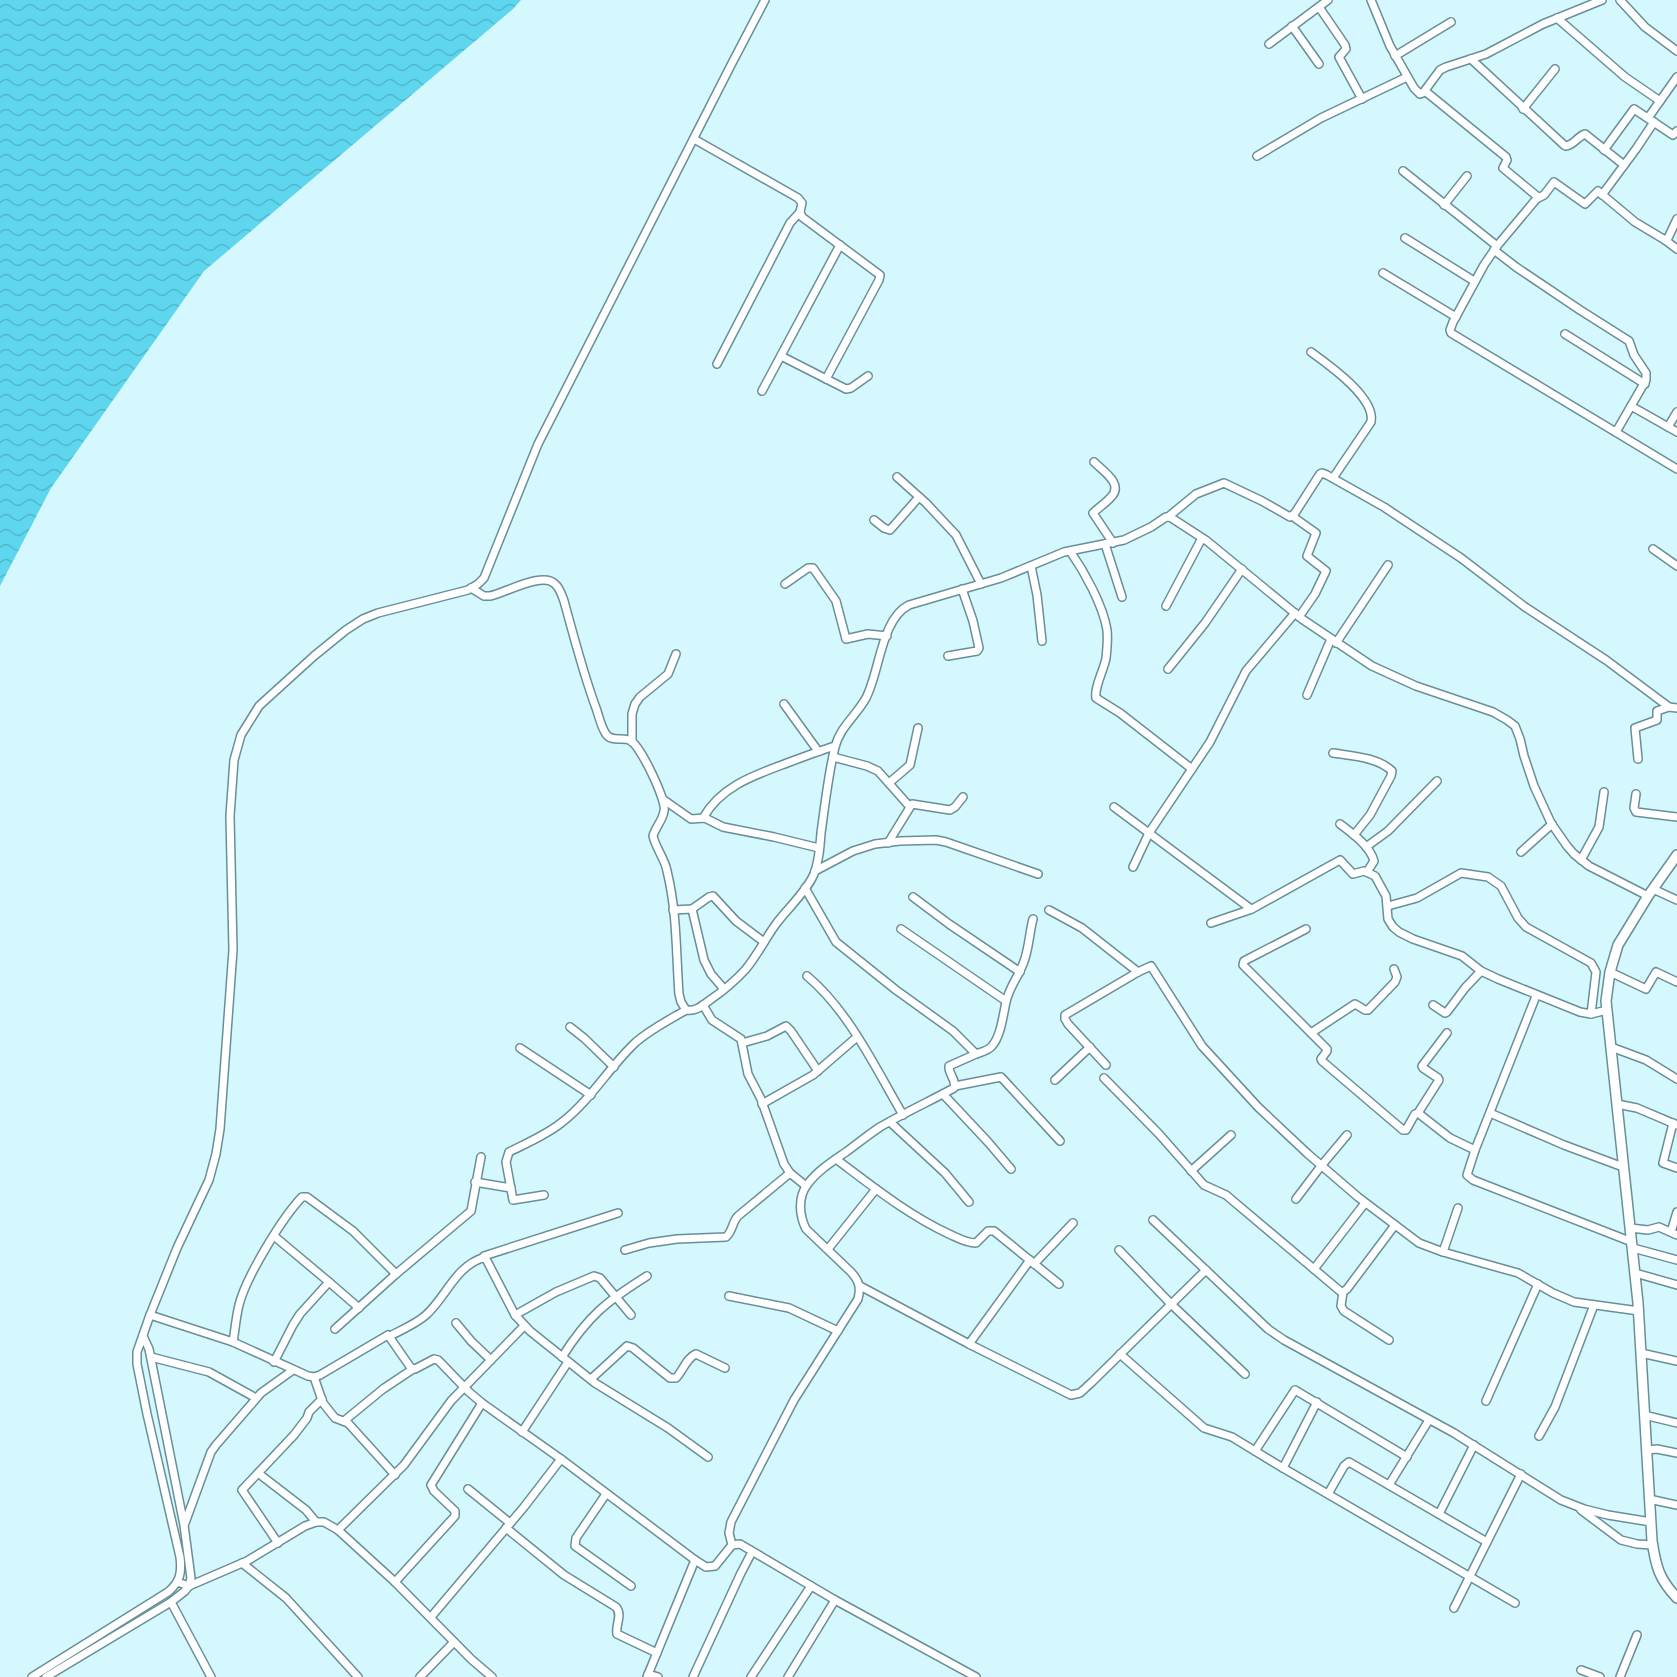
<svg xmlns="http://www.w3.org/2000/svg" width="1677" height="1677" font-family="'Nunito Sans',sans-serif">
<style>
.water{fill:url(#water-waves)}
.lines{fill:none;stroke-linecap:round;stroke-linejoin:round}
.street-casing{stroke:#688f98;stroke-width:10}
.secondary-casing{stroke:#688f98;stroke-width:12}
.street{stroke:#fff;stroke-width:7}
.secondary{stroke:#fff;stroke-width:9}
</style>
<defs>
<pattern id="water-waves" width="16" height="10" patternUnits="userSpaceOnUse" patternTransform="scale(1.5)"><rect width="16" height="10" fill="#5dd6ee"/><path d="M0 5q4-4 8 0t8 0" fill="none" stroke="#51b8cd"/></pattern>
</defs>
<rect width="100%" height="100%" fill="#d5f7fe"/>
<path class="water" d="M0,0H521L513,9L204,271L51,488L0,586Z"/>
<g class="lines">
<g class="street-casing">
<g id="street">
<path d="M1371,0L1390,46L1414,88L1420,94L1423,93L1440,70L1446,67L1486,54L1543,24L1602,0"/>
<path d="M1620,0L1645,27L1677,51"/>
<path d="M1319,7L1345,45L1346,49L1339,57L1362,99"/>
<path d="M1557,18L1625,77L1660,101"/>
<path d="M1292,26L1319,64"/>
<path d="M1269,44L1328,0"/>
<path d="M1395,56L1451,22"/>
<path d="M1471,59L1564,145L1566,146C1574,145 1577,137 1585,134L1624,165"/>
<path d="M1425,91L1506,157L1507,160L1503,168L1538,197L1497,246L1484,265L1453,322L1450,330L1451,333L1677,469"/>
<path d="M1523,109L1555,69"/>
<path d="M1648,118L1677,77"/>
<path d="M694,139L798,198L802,203L800,212L802,217L880,275L879,280L826,379"/>
<path d="M1604,150L1634,109L1673,135L1677,131"/>
<path d="M1257,156L1321,118L1407,77"/>
<path d="M1403,171L1497,246"/>
<path d="M1602,195L1636,149L1654,122"/>
<path d="M1538,198L1544,195L1554,182L1585,204L1598,191L1635,222L1665,240L1668,238L1677,219"/>
<path d="M1444,205L1467,176"/>
<path d="M1405,238L1474,281"/>
<path d="M1665,240L1677,249"/>
<path d="M1494,250L1516,267L1580,310L1629,341L1634,355L1646,373V380L1616,432"/>
<path d="M1383,273L1456,317"/>
<path d="M1565,334L1645,384"/>
<path d="M1311,352C1329,365 1376,398 1371,422L1333,478"/>
<path d="M781,356L846,389L851,388L868,376"/>
<path d="M717,364L790,223L800,212"/>
<path d="M762,391L840,245"/>
<path d="M1631,406L1677,432"/>
<path d="M1668,427L1677,412"/>
<path d="M1094,462C1103,471 1124,484 1111,497C1106,503 1098,508 1093,513L1113,543"/>
<path d="M897,477L926,503L956,535L981,584"/>
<path d="M1292,516L1316,533L1307,556L1326,571L1315,594L1299,617"/>
<path d="M1168,517L1196,494L1224,483L1262,501L1290,517L1295,513L1320,474L1322,473L1327,475L1384,507L1461,558L1525,607L1606,660L1665,704L1669,707L1677,708"/>
<path d="M874,520L884,528L890,530L919,497"/>
<path d="M1105,544L1122,597"/>
<path d="M1653,549L1677,566"/>
<path d="M1070,551C1084,571 1103,605 1107,630C1108,639 1107,649 1106,658C1104,670 1094,687 1096,698L1120,713L1192,769"/>
<path d="M1031,566L1037,595L1042,641"/>
<path d="M785,584L808,568H813L836,601L846,639L868,634L887,636"/>
<path d="M471,588L484,596H490C505,593 543,571 555,584C560,588 562,596 564,601C574,637 583,673 596,708C599,716 601,727 606,734C612,743 624,736 631,741C641,747 667,801 664,811C663,820 655,828 653,836C656,849 665,859 667,871C677,911 676,953 679,994L681,1002L686,1010C696,1012 703,1005 710,1000C723,991 735,981 745,970C757,956 765,939 776,924C787,909 807,891 814,874C819,861 820,847 821,833C825,805 828,775 835,747C840,727 856,716 866,698C880,671 881,619 909,605L1001,578L1064,552L1124,540L1151,527L1166,517H1170L1207,541L1302,619L1372,666L1416,686L1493,712L1507,720L1515,726L1520,739L1524,756L1534,786L1551,823L1567,846L1574,854L1589,866L1648,896"/>
<path d="M1166,606L1202,538"/>
<path d="M1336,643L1388,565"/>
<path d="M948,656L977,651L979,648L973,621L962,589"/>
<path d="M1168,669L1205,623L1242,569"/>
<path d="M1307,695L1331,639"/>
<path d="M784,704L818,751"/>
<path d="M632,742V714L635,704L640,697L668,674L676,654"/>
<path d="M1333,753C1352,756 1377,757 1392,771L1391,776L1370,815L1354,835"/>
<path d="M833,757L867,766L878,771L910,807"/>
<path d="M1638,759L1635,728L1657,720V711L1669,707"/>
<path d="M889,783L910,765L918,728"/>
<path d="M1636,794L1634,808L1636,812L1677,817"/>
<path d="M664,800L691,819L705,818L723,827L774,837L819,848"/>
<path d="M1114,807L1251,909"/>
<path d="M703,818C721,786 755,775 787,763C803,757 819,751 835,746"/>
<path d="M1340,824C1353,834 1370,846 1374,861L1367,872"/>
<path d="M888,843L912,804L950,810L955,807L963,797"/>
<path d="M1366,847L1388,831L1437,781"/>
<path d="M1521,852L1552,824"/>
<path d="M1581,860L1599,827L1604,792"/>
<path d="M1133,867L1149,833L1210,742L1246,671L1295,613"/>
<path d="M815,871L853,851L875,844L900,841L936,840L946,842L1038,874"/>
<path d="M805,888L836,942L896,990L953,1031L976,1054C981,1052 988,1051 992,1046C1001,1036 1003,1015 1006,1002C1009,988 1018,977 1023,964C1029,950 1029,934 1033,919"/>
<path d="M1653,889L1677,900"/>
<path d="M913,897L949,924L1020,972"/>
<path d="M1388,906L1417,898L1461,873L1488,877L1501,886L1518,918L1526,927L1591,963L1596,972L1591,1014"/>
<path d="M692,909L704,960L711,974L724,989"/>
<path d="M673,910L692,909L709,897L713,896L736,921L764,942"/>
<path d="M1049,910L1082,928L1138,972"/>
<path d="M1211,923L1252,909L1340,860L1353,874L1364,871L1375,876L1386,896L1388,919L1393,927L1399,932L1413,939L1462,956L1481,971L1498,979L1580,1012L1591,1014L1607,1010"/>
<path d="M901,929L1006,1001"/>
<path d="M1306,929L1244,961L1243,965L1327,1049V1051L1321,1059L1322,1061L1403,1130H1406L1415,1114L1418,1113L1450,1138L1475,1150"/>
<path d="M1610,972L1646,989L1656,972L1677,982"/>
<path d="M807,976C849,1011 876,1069 903,1115"/>
<path d="M1536,996L1475,1150L1467,1175L1473,1180L1632,1242"/>
<path d="M703,1005L712,1020L741,1039L748,1074L761,1099L784,1164L790,1173L806,1186"/>
<path d="M1433,1005L1445,1013L1447,1012L1465,988L1481,971"/>
<path d="M570,1027L584,1038L614,1067"/>
<path d="M1311,1033L1355,1004L1365,1010H1368L1395,982L1397,977L1394,969"/>
<path d="M742,1043L767,1036L786,1026L791,1031L818,1071"/>
<path d="M1611,1047L1646,1060L1677,1079"/>
<path d="M520,1048L591,1095"/>
<path d="M1106,1065L1068,1024L1065,1019V1015L1138,972L1151,966L1202,1046L1258,1107L1308,1154L1358,1197L1419,1243L1443,1252L1518,1273L1553,1293L1574,1302L1639,1311"/>
<path d="M1104,1078L1159,1134L1204,1185L1226,1195L1340,1291L1343,1292L1347,1289L1395,1225"/>
<path d="M1055,1080L1090,1047"/>
<path d="M955,1086L1001,1077L1060,1141"/>
<path d="M943,1094L988,1142L1011,1169"/>
<path d="M762,1104L813,1075L857,1037"/>
<path d="M1617,1104L1637,1108L1677,1125"/>
<path d="M1418,1113L1439,1080L1438,1078L1423,1068L1422,1066L1447,1033"/>
<path d="M1490,1113L1564,1145L1623,1167"/>
<path d="M890,1122L945,1173L969,1202"/>
<path d="M1673,1123L1663,1163L1677,1168"/>
<path d="M836,1159C872,1186 908,1215 949,1234C958,1238 966,1243 976,1243L988,1231H994L1059,1284"/>
<path d="M1191,1171L1231,1135"/>
<path d="M475,1182L511,1188"/>
<path d="M544,1195L513,1200L506,1162L509,1152C527,1143 546,1135 561,1123C591,1100 609,1067 636,1042C651,1029 669,1020 686,1010"/>
<path d="M1296,1199L1321,1166L1347,1135"/>
<path d="M1153,1220L1268,1329L1284,1340L1454,1433L1561,1500L1584,1509L1608,1515L1651,1522"/>
<path d="M1630,1228L1648,1230L1659,1227L1677,1235"/>
<path d="M1671,1232L1677,1212"/>
<path d="M274,1236L329,1282L359,1308"/>
<path d="M1633,1248L1677,1260"/>
<path d="M828,1249L876,1189"/>
<path d="M625,1250L649,1243L677,1239L726,1237C733,1231 732,1222 738,1216L790,1173"/>
<path d="M1119,1250L1171,1304L1245,1374"/>
<path d="M1443,1252L1458,1208"/>
<path d="M484,1256L618,1213"/>
<path d="M1034,1264L1073,1223"/>
<path d="M1314,1269L1365,1203"/>
<path d="M1635,1273L1677,1285"/>
<path d="M860,1286L969,1344L1071,1395L1080,1393L1092,1382L1206,1270"/>
<path d="M1343,1292L1341,1306L1344,1311L1389,1340"/>
<path d="M729,1296L789,1308L838,1331"/>
<path d="M150,1315L233,1342L308,1376L314,1377L320,1375L388,1335L411,1368L415,1369L434,1359L438,1360L469,1392L482,1403L561,1459L695,1560L706,1567L715,1566L732,1545L740,1544L835,1600L976,1677"/>
<path d="M515,1315L556,1292L594,1276L600,1278L631,1315"/>
<path d="M456,1323L471,1341L491,1360"/>
<path d="M335,1329L396,1274L471,1211L481,1157"/>
<path d="M390,1336C401,1330 416,1324 426,1315C447,1296 455,1266 485,1257L515,1315L530,1331L595,1383L668,1428L708,1457"/>
<path d="M233,1342C235,1330 236,1317 239,1305C246,1277 282,1218 302,1197H307L353,1231L396,1274"/>
<path d="M969,1344L1030,1260"/>
<path d="M1641,1353L1677,1361"/>
<path d="M1120,1354L1204,1428L1232,1437L1283,1468L1515,1603"/>
<path d="M151,1357L209,1372L256,1398"/>
<path d="M562,1357C588,1316 607,1301 647,1276"/>
<path d="M274,1362L293,1325L300,1314L329,1282"/>
<path d="M314,1377L323,1403L335,1418L348,1423L395,1475"/>
<path d="M591,1379L627,1346L633,1348L670,1378H676C683,1371 686,1358 696,1354L725,1368"/>
<path d="M1486,1401L1538,1284"/>
<path d="M1644,1415L1677,1423"/>
<path d="M344,1421L383,1389L413,1369"/>
<path d="M522,1432L568,1362"/>
<path d="M1539,1436L1555,1407L1594,1305"/>
<path d="M1647,1450L1657,1449L1677,1453"/>
<path d="M1255,1451L1295,1390L1407,1457"/>
<path d="M1283,1468L1317,1402"/>
<path d="M258,1473L306,1510L316,1522"/>
<path d="M1389,1485L1429,1420"/>
<path d="M468,1489L510,1523"/>
<path d="M606,1494L576,1538L575,1546L631,1586"/>
<path d="M1328,1494L1344,1466L1349,1462L1487,1542"/>
<path d="M1649,1499L1677,1505"/>
<path d="M1581,1510L1621,1540L1637,1544L1652,1545"/>
<path d="M1439,1514L1474,1445"/>
<path d="M185,1523L211,1452L216,1445L261,1393L293,1370"/>
<path d="M506,1528L564,1575L616,1607C623,1615 615,1625 617,1634L657,1653"/>
<path d="M338,1530L404,1465L451,1401L524,1326"/>
<path d="M278,1543L242,1490L294,1435L307,1418L309,1412L322,1399"/>
<path d="M732,1545L729,1533L731,1522L794,1400L858,1299C861,1287 859,1281 851,1272L806,1229C799,1215 798,1197 807,1185C817,1171 833,1161 846,1152C857,1144 868,1135 880,1127C904,1113 930,1101 954,1088C957,1080 948,1074 949,1066L976,1054"/>
<path d="M242,1563L286,1598L358,1677"/>
<path d="M177,1582L189,1586L247,1561L305,1526L316,1522H324L338,1530L395,1582L471,1659L492,1677"/>
<path d="M395,1582L455,1516V1511L434,1491L431,1485L482,1403"/>
<path d="M171,1602L211,1677"/>
<path d="M1454,1608L1521,1474"/>
<path d="M431,1617L524,1507L561,1459"/>
<path d="M1581,1670L1600,1677"/>
<path d="M648,1674L658,1677"/>
<path d="M32,1677L168,1592C180,1582 182,1573 180,1557L147,1414L137,1364V1352L150,1315L177,1248L209,1180L216,1154L220,1129L233,950L230,816L234,760L241,735L259,706L314,656L346,630L363,619L378,613L468,590L478,584L484,578L538,444L730,67L765,0"/>
<path d="M46,1677L171,1602L185,1591L189,1586L191,1578L184,1525L149,1349L143,1336"/>
<path d="M420,1677L454,1642"/>
<path d="M647,1677L695,1560"/>
<path d="M693,1677L741,1573L752,1552"/>
<path d="M751,1677L811,1586"/>
<path d="M788,1677L835,1600"/>
<path d="M1620,1677L1637,1635"/>
</g>
</g>
<g class="secondary-casing">
<path id="secondary" d="M1677,855L1648,896L1618,945L1610,972L1606,1001L1638,1303L1652,1541C1656,1567 1659,1579 1677,1598"/>
</g>
<use href="#street" class="street"/>
<use href="#secondary" class="secondary"/>
</g>
</svg>
